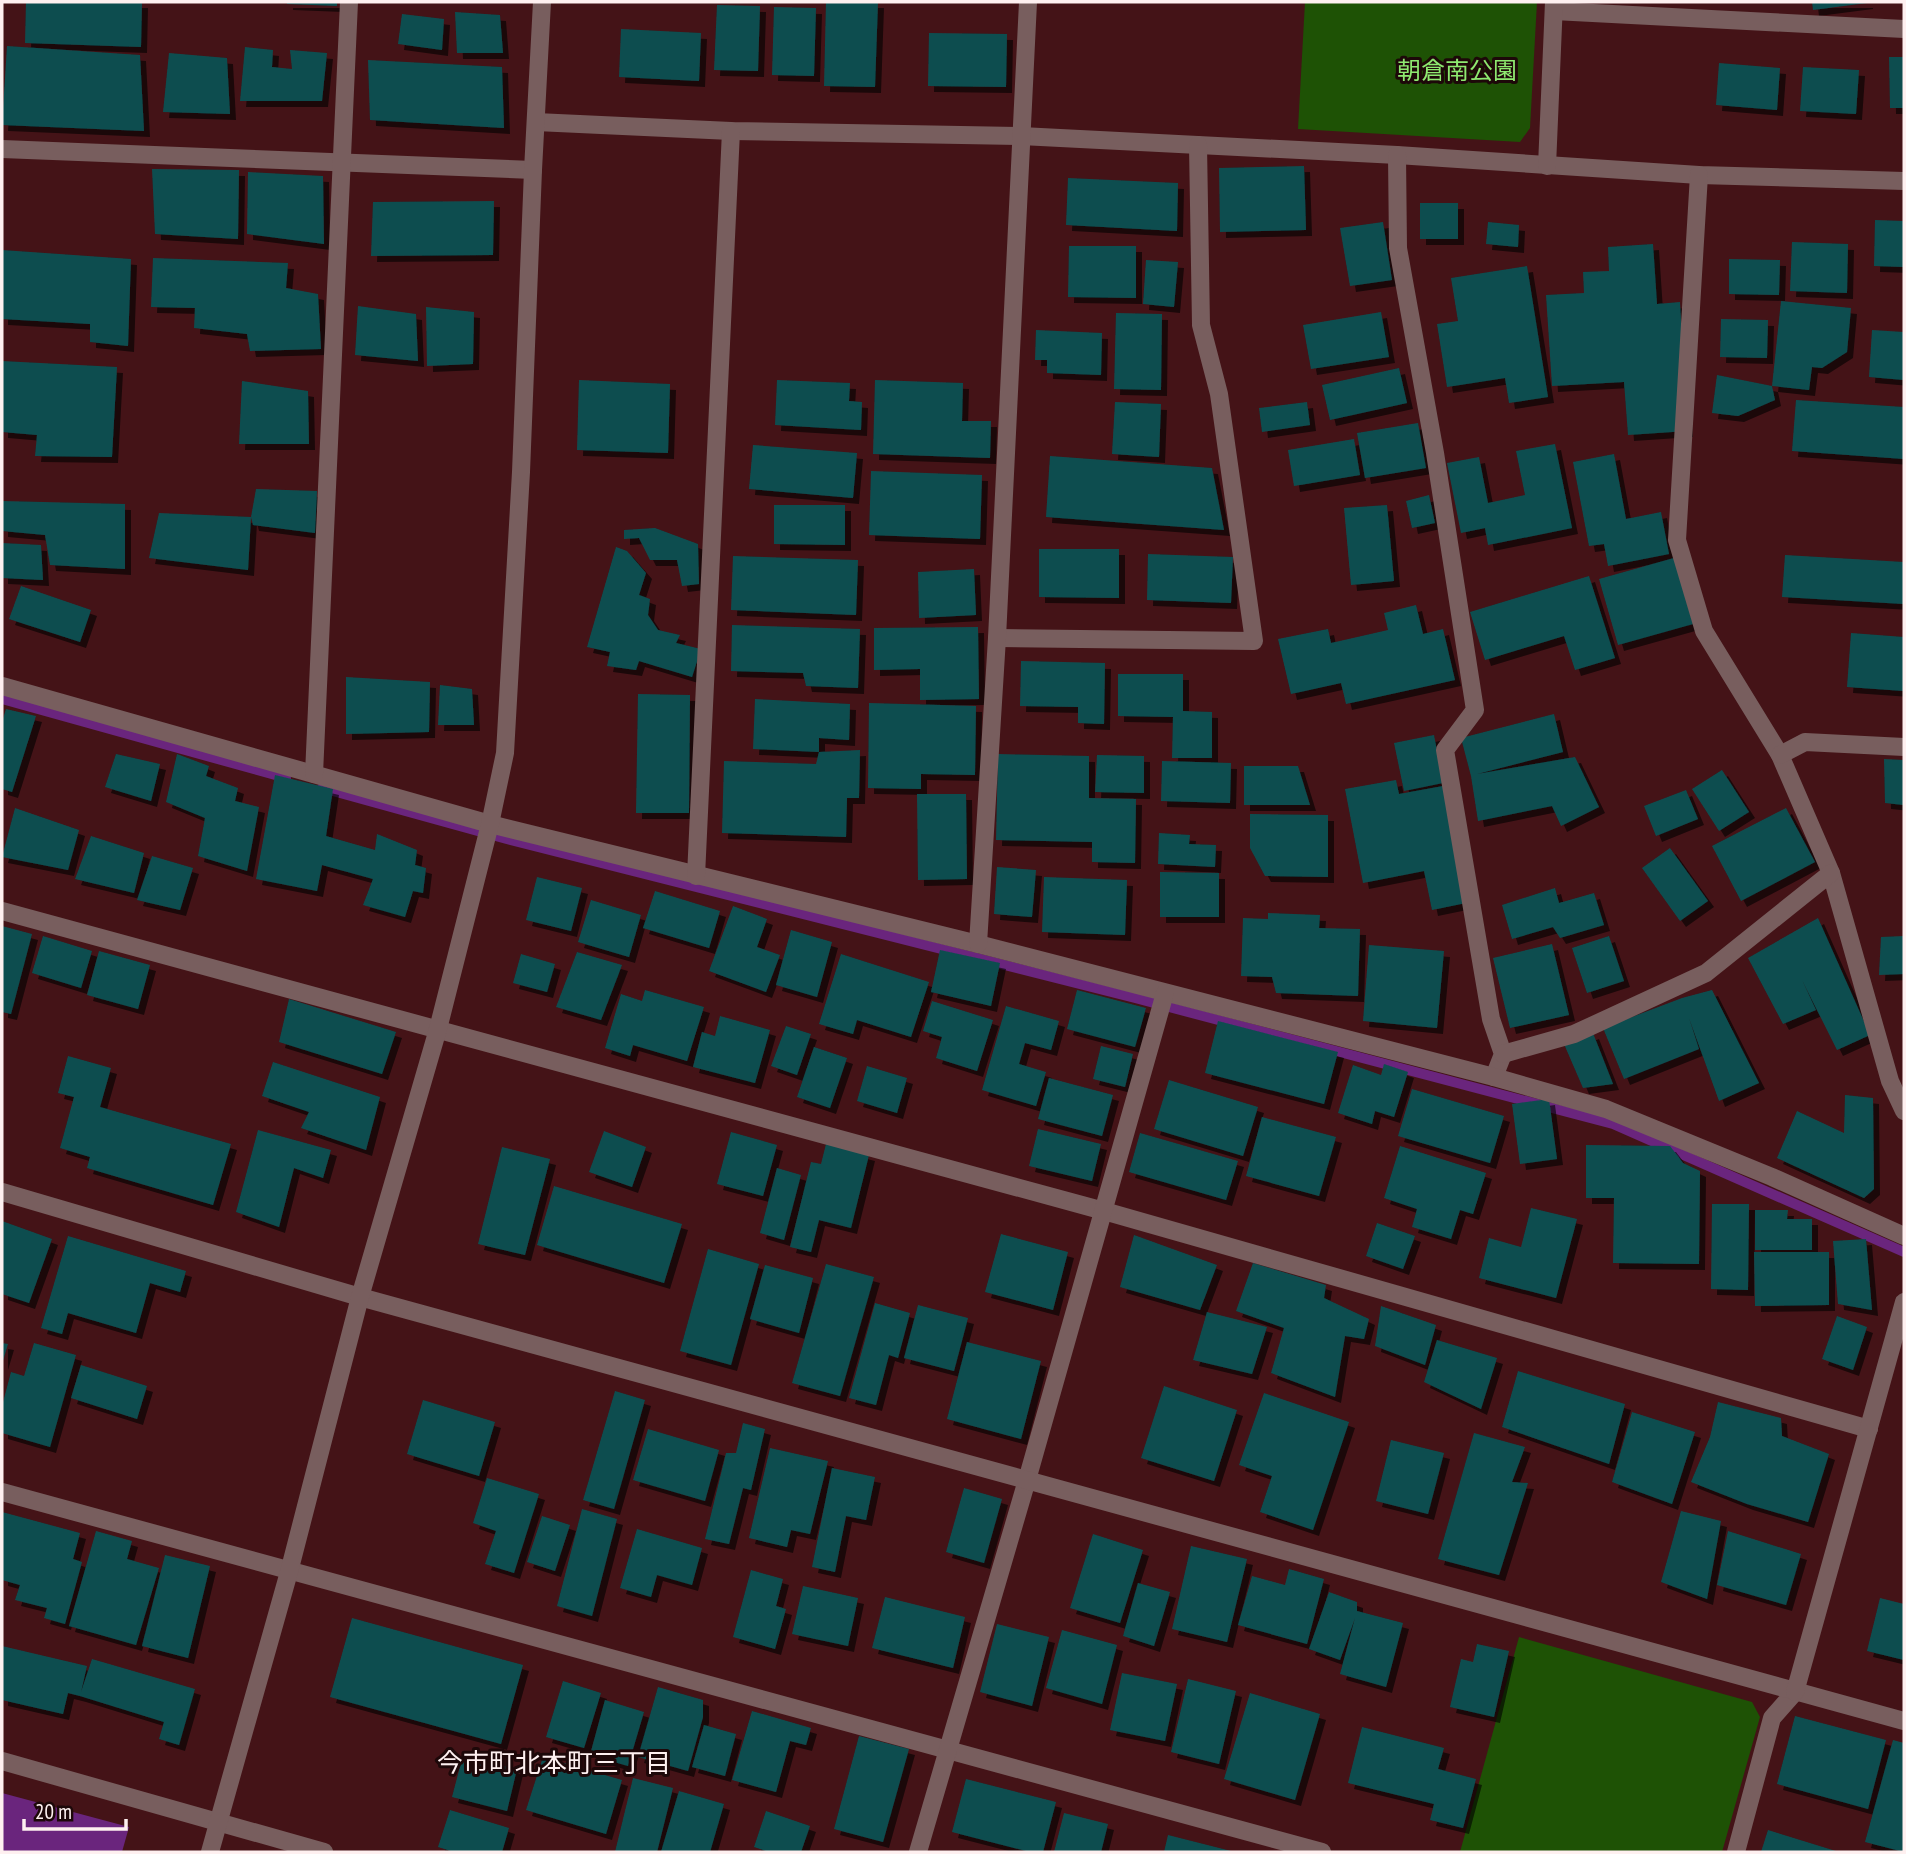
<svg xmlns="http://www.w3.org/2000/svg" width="1906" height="1854" font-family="'PT Sans Narrow','Noto Sans JP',sans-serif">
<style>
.green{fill:#1e5205}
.water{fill:#6a257d}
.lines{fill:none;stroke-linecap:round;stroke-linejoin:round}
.stream{stroke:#6a257d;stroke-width:10}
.building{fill:#0c4d4f;filter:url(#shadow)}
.minor{stroke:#785e5e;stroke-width:18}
.tertiary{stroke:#785e5e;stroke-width:18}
.labels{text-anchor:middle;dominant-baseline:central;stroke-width:6;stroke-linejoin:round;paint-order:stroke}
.park-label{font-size:24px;fill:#8ee970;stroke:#1d0809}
.neighbourhood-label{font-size:26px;fill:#fef0f0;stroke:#1d0809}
</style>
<defs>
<filter id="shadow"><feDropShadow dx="6" dy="6" stdDeviation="0" flood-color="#0009"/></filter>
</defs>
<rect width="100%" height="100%" fill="#441317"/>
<g class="green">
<path d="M1305,2H1537L1530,128L1520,142L1298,129Z"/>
<path d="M1519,1637L1752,1702L1760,1717L1722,1852H1460Z"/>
</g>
<path class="water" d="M2,1793L129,1827L122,1852H2Z"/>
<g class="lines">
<g class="stream">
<path d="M2,699L286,778"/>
<path d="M322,788L503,838L1135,998L1613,1124L1904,1252"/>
</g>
</g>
<g class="building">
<path d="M26,2H142L141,47L25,43Z"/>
<path d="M287,2H337V6L287,4Z"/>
<path d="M826,2H878L875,87L824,86Z"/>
<path d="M1812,2H1867V3L1813,10Z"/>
<path d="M717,5L760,6L758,71L714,70Z"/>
<path d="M774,7L816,8L814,76L772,75Z"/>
<path d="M455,12L500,15L503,53H457Z"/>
<path d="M402,14L444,19L442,50L398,44Z"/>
<path d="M621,29L701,33L699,81L619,77Z"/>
<path d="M929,33L1007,34L1006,87L928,86Z"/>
<path d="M7,46L140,55L144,131L2,125Z"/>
<path d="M245,47L273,50L272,67L292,69L290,50L327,53L322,101H240Z"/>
<path d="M169,53L227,58L230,114L163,112Z"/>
<path d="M1889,57H1904V108H1890Z"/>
<path d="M368,60L502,67L504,128L370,120Z"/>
<path d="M1719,63L1780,68L1777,110L1716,105Z"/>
<path d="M1803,67L1859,70L1856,114L1800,111Z"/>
<path d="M1304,166L1306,230L1220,232L1219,168Z"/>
<path d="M152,169L239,170L238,239L155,234Z"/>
<path d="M248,172L323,176L324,244L247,234Z"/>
<path d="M1068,178L1178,183L1177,231L1066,225Z"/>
<path d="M494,201L493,255L371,256L373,202Z"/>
<rect x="1420" y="203" width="38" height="36"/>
<path d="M1875,220L1904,221V267L1874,266Z"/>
<path d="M1383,222L1392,280L1350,286L1340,228Z"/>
<path d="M1488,222L1519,225L1518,247L1486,244Z"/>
<path d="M1792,242L1848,244L1847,293L1790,291Z"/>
<path d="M1653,244L1657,304L1680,302L1687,431L1628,435L1624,382L1552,386L1546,295L1584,293L1583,272L1609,271L1608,247Z"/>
<path d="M1069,246H1136V298L1068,297Z"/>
<path d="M2,250L131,259L128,346L90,342V324L2,319Z"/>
<path d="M153,258L288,263L286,288L318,294L321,349L250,351L247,334L194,328L195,308L151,307Z"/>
<path d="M1729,259L1780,260L1779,295L1729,294Z"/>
<path d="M1146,260L1178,262L1174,307L1143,304Z"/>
<path d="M1527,266L1548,397L1509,403L1505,378L1447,387L1437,324L1458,321L1451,278Z"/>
<path d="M1781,301L1851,308L1847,352L1822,368L1812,367L1809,390L1772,386Z"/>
<path d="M358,306L416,314L418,361L355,355Z"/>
<path d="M426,307L474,312L473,364L427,366Z"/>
<path d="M1381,312L1389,357L1311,369L1303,325Z"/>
<path d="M1116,313L1162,314L1161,390L1114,389Z"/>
<path d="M1721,319L1768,320L1767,358L1720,357Z"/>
<path d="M1036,330L1102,333L1101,375L1047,373V360H1035Z"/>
<path d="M1872,330L1904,332V380L1869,377Z"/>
<path d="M2,361L117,367L112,457L35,456L37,435L2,432Z"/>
<path d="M1399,368L1407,403L1330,420L1322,385Z"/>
<path d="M1717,375L1772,386L1775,400L1738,416L1712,413Z"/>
<path d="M579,380L670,384L668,453L577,450Z"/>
<path d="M777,380L850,383L849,401L862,402L861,430L775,425Z"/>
<path d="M875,380L963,383L962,421H991L990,458L873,454Z"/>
<path d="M242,381L308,391L309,444H239Z"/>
<path d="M1796,400L1904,407V459L1792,451Z"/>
<path d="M1115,402L1161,404L1159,457L1112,454Z"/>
<path d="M1307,402L1310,425L1262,432L1259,408Z"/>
<path d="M1418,423L1426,468L1365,478L1357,433Z"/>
<path d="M1354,439L1360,475L1294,486L1288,450Z"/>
<path d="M1555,444L1572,528L1488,545L1485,528L1461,533L1447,463L1479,457L1488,503L1525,495L1516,451Z"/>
<path d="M753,445L857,453L853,498L749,489Z"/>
<path d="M1614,454L1626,519L1661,512L1669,554L1608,566L1604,544L1589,546L1573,462Z"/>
<path d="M1050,456L1212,468L1224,530L1046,517Z"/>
<path d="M871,471L982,475L980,539L869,535Z"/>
<path d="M256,489L317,491L315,533L253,525L251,517L248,570L149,558L159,513L251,517Z"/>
<path d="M1429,495L1435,523L1412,528L1406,501Z"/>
<path d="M2,501L125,504V569L50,565L45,535L2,531Z"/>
<path d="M774,505H845V545L774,544Z"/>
<path d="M1387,505L1394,581L1351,585L1344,508Z"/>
<path d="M655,528L698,544L699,584L682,586L677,560H650L639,538L624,539V530Z"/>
<path d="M2,543L41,545L43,580L2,578Z"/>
<path d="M616,547L627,551L646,573L639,595L650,599L648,615L658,630L680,635L676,643L701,649L692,677L639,661L636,670L607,666L610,652L587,647Z"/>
<path d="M1039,549H1119V598L1039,597Z"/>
<path d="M1148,554L1233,557L1231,603L1147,600Z"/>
<path d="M1785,555L1904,562V604L1782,597Z"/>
<path d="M733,556L858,560L856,615L731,610Z"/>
<path d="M1674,558L1693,624L1618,645L1599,579Z"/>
<path d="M974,569L976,615L919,618L918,572Z"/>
<path d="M1589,576L1615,658L1575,670L1564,636L1485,660L1470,612Z"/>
<path d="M21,586L91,610L80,642L9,619Z"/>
<path d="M1416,605L1423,634L1443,629L1455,680L1346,704L1341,683L1291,694L1278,639L1328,629L1331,643L1388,630L1384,613Z"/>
<path d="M732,625L860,629L858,688L806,686L803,673L731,671Z"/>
<path d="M978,627L979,699L920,700V669L874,670V628Z"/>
<path d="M1851,633L1904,637V691L1847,687Z"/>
<path d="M1021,661L1105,663L1104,724L1078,723V707L1020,706Z"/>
<path d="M1118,674H1183V711L1212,712V758H1172L1173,717L1118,716Z"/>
<path d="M346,677L430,682L429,732L346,734Z"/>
<path d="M440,685L472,689L474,725H438Z"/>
<path d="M638,694L690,695L689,813H636Z"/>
<path d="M755,699L850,704L849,740L819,738V752L753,749Z"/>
<path d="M869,703L976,706L975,775L921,774V789L868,788Z"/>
<path d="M6,709L36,716L12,792L2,789V722Z"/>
<path d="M1554,714L1563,752L1477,774L1575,757L1599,807L1561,826L1552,806L1478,821L1471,776L1461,738Z"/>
<path d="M1434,735L1443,783L1404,791L1394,743Z"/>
<path d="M860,750L859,798H847L846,837L722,833L724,761L816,764L819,752Z"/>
<path d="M116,754L160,764L151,801L105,787Z"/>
<path d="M177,754L209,766L206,776L238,788L235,801L259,807L247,871L198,856L205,818L166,802Z"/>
<path d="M998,754L1089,756V798L1136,799L1135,863L1092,862V842L996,840Z"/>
<path d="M1097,755L1144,756V793L1095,792Z"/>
<path d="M1884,759L1904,760V805L1885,803Z"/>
<path d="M1162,761L1231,763L1230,803L1161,801Z"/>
<path d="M1244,766H1298L1310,805H1244Z"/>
<path d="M1722,770L1749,812L1719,831L1692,789Z"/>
<path d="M275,775L333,789L326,836L375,850L377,834L417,850L415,865L426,868L423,893L413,891L405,917L363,905L373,879L322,865L317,891L256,879Z"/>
<path d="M1396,780L1399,794L1443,786L1466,903L1432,910L1424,871L1363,883L1345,789Z"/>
<path d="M1686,790L1698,819L1656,836L1644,806Z"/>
<path d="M917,794H966L967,879L918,880Z"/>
<path d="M15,808L79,830L68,870L2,857Z"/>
<path d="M1786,808L1815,862L1741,901L1712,846Z"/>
<path d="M1250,814L1328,815V877L1265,876L1250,848Z"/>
<path d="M1159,833L1190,835L1189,844L1216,845L1215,867L1158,864Z"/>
<path d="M91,836L144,853L134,893L75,879Z"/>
<path d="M1670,848L1708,901L1680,921L1642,868Z"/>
<path d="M152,856L193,868L180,910L137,900Z"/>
<path d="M997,867L1036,870L1032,917L994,914Z"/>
<path d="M1160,872L1219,873V917H1160Z"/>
<path d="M537,877L582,888L571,931L526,920Z"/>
<path d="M1044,877L1127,880L1125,935L1042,932Z"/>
<path d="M1555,888L1559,903L1594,893L1604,925L1560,938L1553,927L1512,939L1502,905Z"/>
<path d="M655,891L720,911L709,948L643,928Z"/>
<path d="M591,900L641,915L629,957L578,942Z"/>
<path d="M733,906L767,919L757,947L780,955L766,992L709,971Z"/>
<path d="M1268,913L1320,915L1319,928L1360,929L1358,996L1276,993L1272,977L1241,976L1243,918L1268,919Z"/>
<path d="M1818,918L1870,1035L1837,1050L1802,980L1816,1010L1783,1024L1748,958Z"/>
<path d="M2,926L32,934L11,1014L2,1012Z"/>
<path d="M791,930L832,942L817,997L776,985Z"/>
<path d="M43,936L92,951L81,988L32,973Z"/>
<path d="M1609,936L1624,981L1587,993L1572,948Z"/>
<path d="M1904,936V974L1879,975L1881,937Z"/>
<path d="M1552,944L1569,1015L1510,1028L1493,958Z"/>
<path d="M1369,945L1444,951L1437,1028L1363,1021Z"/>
<path d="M940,950L1000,963L991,1006L931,992Z"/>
<path d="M99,951L150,965L138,1009L87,995Z"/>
<path d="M577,952L622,965L601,1020L556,1007Z"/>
<path d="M521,954L555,964L547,992L513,983Z"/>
<path d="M841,954L929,982L911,1037L857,1020L853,1034L819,1024Z"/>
<path d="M645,990L704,1007L687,1061L633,1045L630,1056L605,1048L621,994L642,1001Z"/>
<path d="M1077,990L1146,1008L1135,1047L1067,1029Z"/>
<path d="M1712,990L1759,1083L1719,1101L1689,1018L1699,1049L1624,1079L1603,1028L1682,998Z"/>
<path d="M289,999L396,1032L382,1074L279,1042Z"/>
<path d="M932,1001L993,1020L977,1071L936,1058L942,1037L923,1031Z"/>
<path d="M1006,1006L1059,1021L1051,1050L1025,1043L1019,1064L1046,1072L1036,1106L982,1090Z"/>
<path d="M720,1016L770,1030L755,1083L693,1067L702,1032L715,1036Z"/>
<path d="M1218,1021L1338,1052L1324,1104L1205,1073Z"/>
<path d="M786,1026L811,1034L797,1075L771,1066Z"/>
<path d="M1593,1033L1613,1084L1583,1088L1564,1044Z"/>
<path d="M1101,1046L1133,1054L1125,1087L1093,1079Z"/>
<path d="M814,1047L847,1058L830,1108L797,1097Z"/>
<path d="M68,1056L111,1068L100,1107L231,1144L213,1205L87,1168L90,1157L60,1148L74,1097L58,1093Z"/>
<path d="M273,1062L380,1097L366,1150L301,1128L309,1112L262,1096Z"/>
<path d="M1384,1064L1408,1072L1394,1117L1375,1111L1372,1124L1338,1113L1353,1065L1381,1075Z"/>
<path d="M867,1066L907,1078L897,1113L857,1101Z"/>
<path d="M1049,1078L1113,1095L1102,1136L1038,1119Z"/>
<path d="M1169,1080L1258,1107L1243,1156L1154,1129Z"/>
<path d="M1412,1089L1504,1116L1490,1163L1398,1136Z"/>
<path d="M1845,1095L1873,1098L1874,1189L1864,1198L1777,1158L1797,1111L1844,1133Z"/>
<path d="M1549,1099L1557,1159L1520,1164L1512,1104Z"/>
<path d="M1262,1117L1336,1137L1319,1196L1246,1176Z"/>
<path d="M1038,1129L1101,1144L1092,1181L1029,1166Z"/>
<path d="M258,1130L331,1150L323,1178L294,1168L279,1227L236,1212Z"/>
<path d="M604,1131L646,1147L632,1187L589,1172Z"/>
<path d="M731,1132L777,1145L763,1196L717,1184Z"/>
<path d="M1140,1133L1238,1161L1226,1200L1129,1172Z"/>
<path d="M826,1144L869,1155L851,1228L819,1220L811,1252L790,1247L811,1162L821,1164Z"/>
<path d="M1586,1145L1670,1146L1683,1163L1700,1171L1699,1264L1613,1263L1614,1198H1586Z"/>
<path d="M1400,1146L1486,1173L1473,1214L1460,1210L1451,1239L1412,1227L1417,1209L1384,1198Z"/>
<path d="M502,1147L550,1159L525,1255L478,1244Z"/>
<path d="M777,1168L801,1175L784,1240L760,1233Z"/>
<path d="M554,1186L682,1224L664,1283L537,1245Z"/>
<path d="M1712,1204H1749L1748,1290L1711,1289Z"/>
<path d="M1531,1208L1577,1219L1556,1298L1479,1278L1489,1238L1521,1247Z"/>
<path d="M1755,1210H1788L1787,1219H1812V1250H1755Z"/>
<path d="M2,1221L52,1239L29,1303L2,1294Z"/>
<path d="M1377,1223L1415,1236L1403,1269L1366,1256Z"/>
<path d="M1001,1234L1068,1252L1053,1310L985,1292Z"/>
<path d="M1134,1235L1217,1265L1200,1310L1120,1287Z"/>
<path d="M68,1236L186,1271L180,1292L150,1283L136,1333L68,1313L62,1334L41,1328Z"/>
<path d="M1866,1239L1872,1310L1838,1304L1833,1241Z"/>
<path d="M708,1249L759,1264L731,1365L680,1351Z"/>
<path d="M1754,1252H1829V1305L1755,1306Z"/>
<path d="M1253,1263L1326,1285L1324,1298L1369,1319L1364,1339L1345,1336L1335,1397L1271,1373L1284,1328L1236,1311Z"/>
<path d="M826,1264L874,1277L840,1396L792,1383Z"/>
<path d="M765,1265L813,1278L799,1333L750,1319Z"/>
<path d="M875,1303L910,1313L898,1358L889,1355L876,1405L849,1398Z"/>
<path d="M918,1305L968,1318L954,1371L904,1358Z"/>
<path d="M1381,1306L1436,1325L1425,1365L1375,1346Z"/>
<path d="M1207,1312L1267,1327L1252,1374L1193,1360Z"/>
<path d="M1837,1316L1867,1327L1853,1370L1822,1359Z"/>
<path d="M1437,1340L1497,1358L1481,1409L1424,1382Z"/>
<path d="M967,1342L1041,1361L1021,1439L947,1419Z"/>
<path d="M2,1343L8,1344L2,1364Z"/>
<path d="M34,1343L76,1355L50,1447L2,1433V1406L11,1372L24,1376Z"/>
<path d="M81,1365L147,1386L137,1419L71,1398Z"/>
<path d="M1518,1371L1625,1404L1609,1464L1502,1427Z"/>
<path d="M1164,1386L1237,1410L1214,1481L1141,1458Z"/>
<path d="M615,1391L645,1400L614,1509L583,1500Z"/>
<path d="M1264,1393L1349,1422L1313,1530L1260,1512L1272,1476L1239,1465Z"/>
<path d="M423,1400L495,1422L479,1476L407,1454Z"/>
<path d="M1718,1402L1781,1418L1782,1436L1829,1454L1808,1522L1747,1504L1691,1482L1710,1437Z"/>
<path d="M1632,1412L1695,1432L1672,1504L1612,1482Z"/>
<path d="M743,1423L765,1429L751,1490L743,1488L729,1544L705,1539L726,1453H736Z"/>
<path d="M648,1429L719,1450L705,1501L633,1480Z"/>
<path d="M1474,1433L1525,1447L1512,1482L1528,1483L1499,1575L1438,1559Z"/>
<path d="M1391,1440L1444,1453L1428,1514L1376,1501Z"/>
<path d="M770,1448L828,1461L810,1534L791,1530L787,1547L749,1538Z"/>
<path d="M832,1468L875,1477L866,1520L846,1516L835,1572L812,1567Z"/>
<path d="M487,1478L539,1494L514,1573L485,1564L496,1531L473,1523Z"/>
<path d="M964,1488L1002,1499L984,1563L946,1552Z"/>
<path d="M582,1509L617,1519L592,1616L557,1606Z"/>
<path d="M1681,1511L1721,1521L1707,1599L1661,1582Z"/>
<path d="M2,1512L80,1533L73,1559L82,1562L65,1624L44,1618L47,1608L15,1600L20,1585L2,1580Z"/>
<path d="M542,1516L570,1525L555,1571L527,1562Z"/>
<path d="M637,1529L702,1548L692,1585L657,1575L651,1597L620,1588Z"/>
<path d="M96,1531L132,1541L127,1559L159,1568L136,1645L69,1626Z"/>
<path d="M1728,1531L1801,1554L1786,1605L1717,1585Z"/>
<path d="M1093,1534L1143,1550L1120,1623L1070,1608Z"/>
<path d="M1191,1546L1247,1559L1227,1642L1172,1629Z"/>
<path d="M165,1555L210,1566L188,1658L142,1646Z"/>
<path d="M1289,1569L1324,1579L1307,1644L1238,1625L1252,1576L1285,1585Z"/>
<path d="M751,1570L783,1579L776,1606L786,1609L775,1649L733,1637Z"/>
<path d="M1138,1583L1170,1592L1154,1646L1123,1636Z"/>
<path d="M803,1586L858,1598L848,1646L792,1634Z"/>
<path d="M1329,1592L1357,1602V1611L1403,1623L1386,1687L1340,1674L1355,1618L1340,1660L1309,1649Z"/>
<path d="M885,1597L965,1617L953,1668L872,1648Z"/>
<path d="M1880,1598L1904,1604V1660L1867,1651Z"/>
<path d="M352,1618L523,1665L501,1744L330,1697Z"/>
<path d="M997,1624L1049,1637L1032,1706L980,1692Z"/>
<path d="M1062,1630L1117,1645L1102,1704L1046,1688Z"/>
<path d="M1477,1644L1509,1651L1494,1717L1450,1707L1461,1659L1473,1662Z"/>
<path d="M2,1646L87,1666L81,1692L92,1659L195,1689L179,1745L159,1739L164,1722L80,1696L68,1693L63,1714L2,1700Z"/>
<path d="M1122,1673L1177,1684L1165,1741L1110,1730Z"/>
<path d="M1188,1679L1236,1691L1219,1764L1171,1752Z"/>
<path d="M563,1681L601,1693L584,1748L546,1737Z"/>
<path d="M658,1687L703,1700V1717L688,1771L638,1757Z"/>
<path d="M1250,1693L1320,1714L1295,1800L1224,1779Z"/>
<path d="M605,1700L644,1712L628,1766L590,1755Z"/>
<path d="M752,1711L811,1728L806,1745L790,1741L776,1792L732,1780Z"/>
<path d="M1795,1716L1886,1740L1868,1809L1777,1784Z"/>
<path d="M704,1725L736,1734L725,1776L692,1767Z"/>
<path d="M1362,1727L1444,1748L1438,1769L1476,1779L1463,1828L1430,1820L1434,1804L1348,1783Z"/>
<path d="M859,1736L909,1749L883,1842L834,1829Z"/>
<path d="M1893,1740L1904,1743V1852L1865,1842Z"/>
<path d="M463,1755L517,1769L507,1811L452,1797Z"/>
<path d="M543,1757L622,1780L606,1834L526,1810Z"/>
<path d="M633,1778L673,1788L657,1852H615Z"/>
<path d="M966,1779L1056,1802L1043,1852H1030L952,1832Z"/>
<path d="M679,1791L724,1804L710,1852H661Z"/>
<path d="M450,1810L509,1828L502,1852H454L438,1847Z"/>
<path d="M766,1811L810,1826L801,1852H769L754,1847Z"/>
<path d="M1064,1813L1108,1824L1101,1852H1054Z"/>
<path d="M1768,1830L1839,1852H1761Z"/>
<path d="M1168,1835L1231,1851L1230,1852H1164Z"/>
</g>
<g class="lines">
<g class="minor">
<path d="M1554,11L1904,29"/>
<path d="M536,122L731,131L1021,136L1397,155L1699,175L1904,181"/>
<path d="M2,149L533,170"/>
<path d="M1397,155L1398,248L1435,453L1475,710L1445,750L1491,1019L1503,1054L1494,1077"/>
<path d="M1547,166L1554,2"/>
<path d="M1699,175L1677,540L1704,631L1780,755L1831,873L1890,1081L1904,1111"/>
<path d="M997,638L1254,641L1219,394L1201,325L1198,145"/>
<path d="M2,686L490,824L978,944L1494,1077L1606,1109L1772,1177L1904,1236"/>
<path d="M1780,755L1805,742L1904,747"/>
<path d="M314,774L349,2"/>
<path d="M696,876L731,131"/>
<path d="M2,911L1104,1211L1869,1429"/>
<path d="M978,944L997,638L1028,2"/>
<path d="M1503,1054L1574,1034L1706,973L1831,873"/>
<path d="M2,1492L1322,1852"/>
<path d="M2,1761L324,1852"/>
<path d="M918,1852L1027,1480L1165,993"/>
<path d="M1736,1852L1772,1718L1795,1692"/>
</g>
<g class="tertiary">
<path d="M2,1192L360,1297L1904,1721"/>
<path d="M1795,1692L1904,1302"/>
<path d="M210,1852L289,1572L360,1297L438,1029L490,824L505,753L521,472L533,170L542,2"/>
</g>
</g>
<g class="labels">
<g class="park-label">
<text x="1457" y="70">朝倉南公園</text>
</g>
<g class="neighbourhood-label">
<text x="554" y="1762">今市町北本町三丁目</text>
</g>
</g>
<rect width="1906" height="1854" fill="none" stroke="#fef0f0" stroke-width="7"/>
<path d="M24 1819v10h102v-10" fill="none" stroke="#fef0f0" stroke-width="3.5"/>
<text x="35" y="1819" font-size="21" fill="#fef0f0" stroke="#1d0809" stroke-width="5" paint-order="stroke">20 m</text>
</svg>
